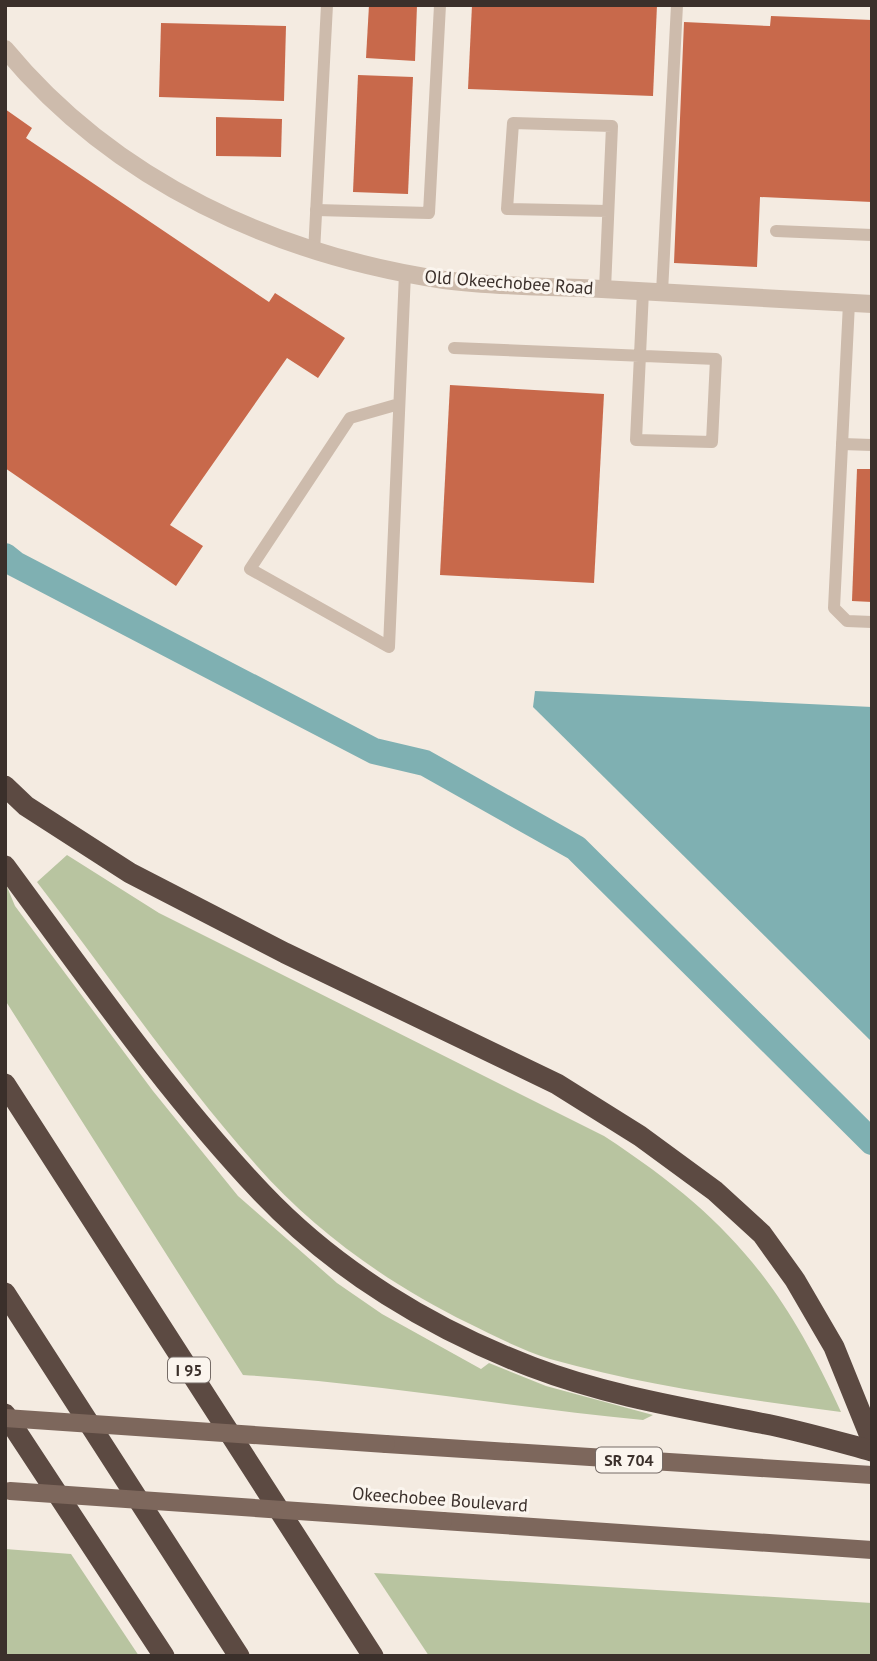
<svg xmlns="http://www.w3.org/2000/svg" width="877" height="1661" font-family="'PT Sans',sans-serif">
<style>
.green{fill:#b8c4a0}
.water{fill:#7fb0b2}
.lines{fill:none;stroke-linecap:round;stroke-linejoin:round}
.canal{stroke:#7fb0b2;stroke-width:26}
.building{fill:#c8694b}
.service{stroke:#cdbbac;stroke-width:12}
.tertiary{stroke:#cdbbac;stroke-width:18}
.primary{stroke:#7d675c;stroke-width:18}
.motorway{stroke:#5c4a42;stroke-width:21}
.primary-bridge{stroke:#7d675c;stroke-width:18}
.labels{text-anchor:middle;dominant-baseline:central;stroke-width:6;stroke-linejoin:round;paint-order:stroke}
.shield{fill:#fbf5ee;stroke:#756b66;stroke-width:2}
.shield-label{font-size:16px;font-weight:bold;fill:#3b302b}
.street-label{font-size:18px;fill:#3b302b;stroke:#fbf5ee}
</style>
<rect width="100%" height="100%" fill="#f4ebe1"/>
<g class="green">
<path d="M67,855L159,913L604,1136C725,1215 781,1280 841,1412C743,1399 645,1386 550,1359C522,1350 494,1336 468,1323C390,1285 314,1231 257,1166C178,1077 110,977 37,882Z"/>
<path d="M5,882L15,906L153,1091L238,1196L337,1283L382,1314L481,1369L489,1363L546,1386L653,1415L643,1420C509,1407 377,1383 243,1375L5,1000Z"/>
<path d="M5,1549L71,1554L139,1656H5Z"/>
<path d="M374,1573L872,1603V1656H429Z"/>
</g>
<path class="water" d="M535,691L872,707V1042L533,707Z"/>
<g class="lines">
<path class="canal" d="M5,556L15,564L374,751L425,763L576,848L872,1142"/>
</g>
<g class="building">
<path d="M369,5H417L415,61L366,58Z"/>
<path d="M472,5H657L653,96L468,89Z"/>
<path d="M771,16L872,20V202L760,197L757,267L674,263L684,22L770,26Z"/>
<path d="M161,23L286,26L284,101L159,97Z"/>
<path d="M358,75L413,77L408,194L353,192Z"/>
<path d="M5,109L32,128L26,138L269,302L275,293L345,338L318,378L287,358L170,525L203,546L176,586L5,468Z"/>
<path d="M216,117L282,119L281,157L216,156Z"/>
<path d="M450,385L604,394L594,583L440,575Z"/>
<path d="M857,469H872V602L852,601Z"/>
</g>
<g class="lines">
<g class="service">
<path d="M316,210L429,213L440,5"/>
<path d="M776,231L872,235"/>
<path d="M314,252L327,5"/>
<path d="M605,289L612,126L513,123L507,209L608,211"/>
<path d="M662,292L677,5"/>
<path d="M849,303L834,608L847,621L872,622"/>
<path d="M454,348L716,359L712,442L636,440L643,291"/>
<path d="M399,404L350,418L250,569L389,647L405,273"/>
<path d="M842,444L872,445"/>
</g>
<path class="tertiary" d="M5,49C115,182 276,255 444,280C496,287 550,286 602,289C692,294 782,299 872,304"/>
<g class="primary">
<path d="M386,1444L872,1475"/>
<path d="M443,1521L872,1550"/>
</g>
<g class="motorway">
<path d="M5,786L26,806L130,873L285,953L557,1084L640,1136L715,1191L762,1234L795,1280L834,1347L872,1441"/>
<path d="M5,866C87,977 167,1093 262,1193C336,1271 432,1329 532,1367C605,1395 684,1408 760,1423C798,1430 835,1441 872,1451"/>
<path d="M5,1084L373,1656"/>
<path d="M5,1293L239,1656"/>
<path d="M5,1414L164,1656"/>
</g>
<g class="primary-bridge">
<path d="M5,1418L386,1444"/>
<path d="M10,1491L443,1521"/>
</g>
</g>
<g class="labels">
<g class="shield">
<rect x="168" y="1357.5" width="42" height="25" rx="5"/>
<rect x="596" y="1447.5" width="66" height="25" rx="5"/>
</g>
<g class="shield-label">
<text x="189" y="1370">I 95</text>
<text x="629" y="1460">SR 704</text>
</g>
<g class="street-label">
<text transform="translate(509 282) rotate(4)">Old Okeechobee Road</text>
<text transform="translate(440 1499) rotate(4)">Okeechobee Boulevard</text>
</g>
</g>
<rect width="877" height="1661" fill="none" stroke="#3b302b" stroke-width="14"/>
</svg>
